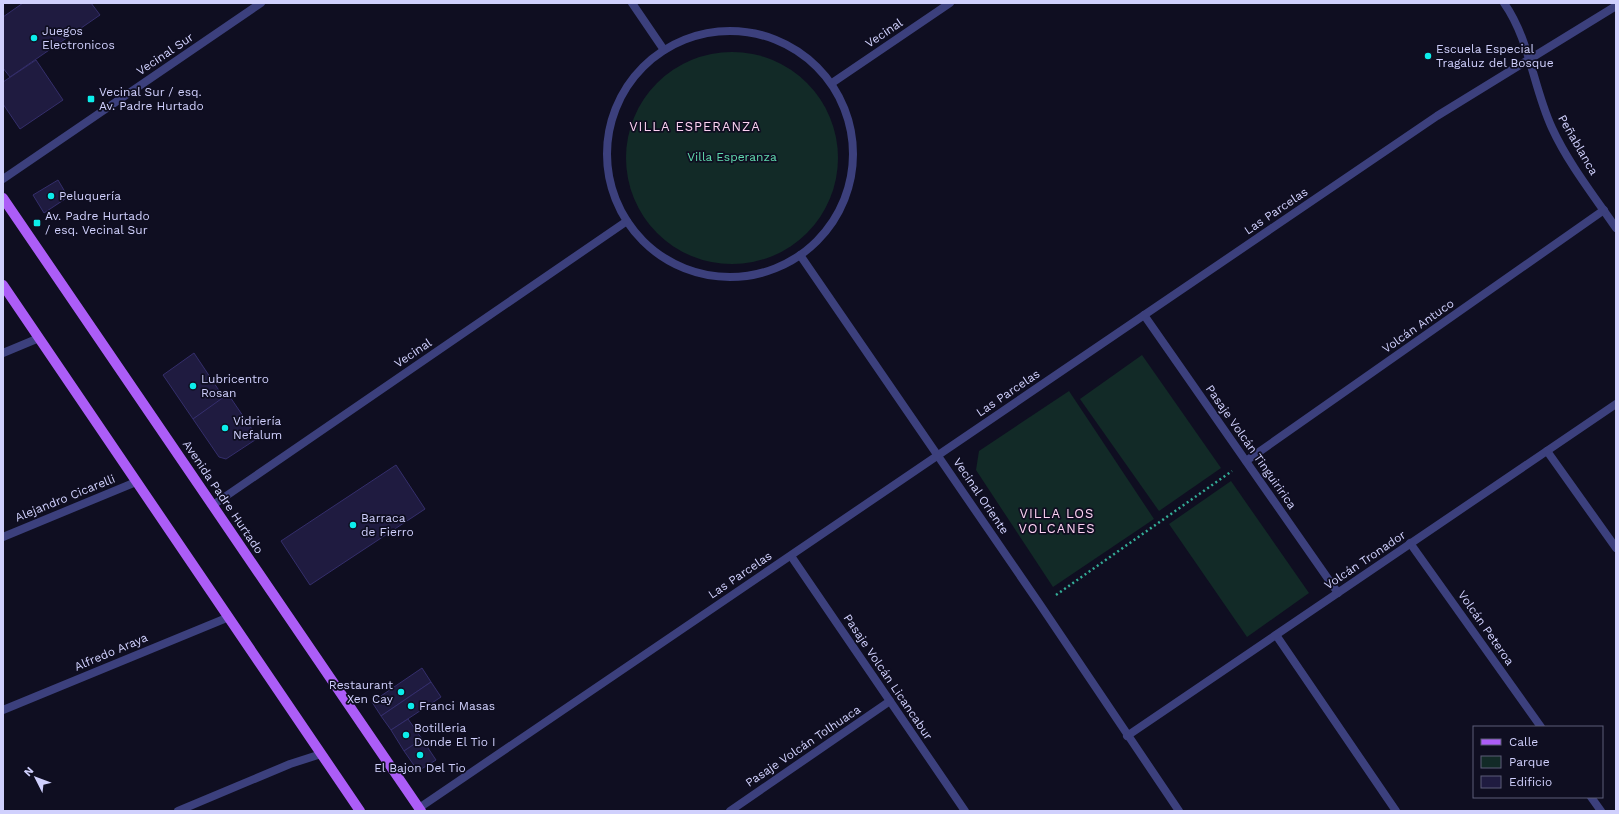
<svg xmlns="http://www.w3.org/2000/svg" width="1619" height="814" font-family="'Work Sans',sans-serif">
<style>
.green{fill:#122a27}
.building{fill:#1f1b40;stroke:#342e6b}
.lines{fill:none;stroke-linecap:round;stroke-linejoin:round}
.path{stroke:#34ad98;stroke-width:2.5;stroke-dasharray:2 3;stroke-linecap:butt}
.street{stroke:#3c407d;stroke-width:8}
.primary{stroke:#ac5df7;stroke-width:10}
.poi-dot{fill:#0cedeb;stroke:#0f0e21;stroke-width:1.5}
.labels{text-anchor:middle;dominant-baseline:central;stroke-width:3.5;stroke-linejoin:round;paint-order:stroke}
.poi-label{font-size:12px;fill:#d0d0fd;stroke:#0f0e21;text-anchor:start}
.street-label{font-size:12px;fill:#d0d0fd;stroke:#0f0e21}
.park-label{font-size:12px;fill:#60d9ad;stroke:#0f0e21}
.neighbourhood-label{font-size:13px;letter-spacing:1px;fill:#fdd2f2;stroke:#0f0e21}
</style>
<rect width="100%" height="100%" fill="#0f0e21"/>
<g class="green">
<circle cx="732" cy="158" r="106"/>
<path d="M1142,355L1221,468L1159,511L1080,399Z"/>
<path d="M1069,391L1154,519L1053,587L976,470L979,451Z"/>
<path d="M1231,481L1309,593L1247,637L1169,524Z"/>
</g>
<g class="building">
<path d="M23,3H91L100,15L10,77L3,68V17Z"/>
<path d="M36,60L63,100L20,129L3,104V82Z"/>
<path d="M58,180L68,197L44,213L33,195Z"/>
<path d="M194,353L224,398L193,419L163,375Z"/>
<path d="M228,394L258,438L226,459L219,457L193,419Z"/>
<path d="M396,465L425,509L310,585L281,541Z"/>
<path d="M422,668L431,682L381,716L372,702Z"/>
<path d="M431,682L441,697L391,730L381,716Z"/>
<path d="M408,719L422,739L404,751L391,730Z"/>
<path d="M422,739L436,760L418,771L404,751Z"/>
</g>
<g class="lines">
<path class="path" d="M1056,595L1232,471"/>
<g class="street">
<path d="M632,3L664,50"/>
<path d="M1504,3C1530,40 1533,87 1552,128C1568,163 1594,196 1616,228"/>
<circle cx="730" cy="154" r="123"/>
<path d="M832,83L950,3"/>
<path d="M3,179L261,3"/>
<path d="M800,255L1041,606L1179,811"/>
<path d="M1144,315L1338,593"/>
<path d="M3,353L39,338"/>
<path d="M1547,451L1616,548"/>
<path d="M1246,461L1604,210"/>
<path d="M213,505L627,221"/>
<path d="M3,537L136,482"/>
<path d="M1410,543L1541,727"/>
<path d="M791,556L965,811"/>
<path d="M1276,635L1396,811"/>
<path d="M3,710L229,617"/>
<path d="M1127,736L1616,404"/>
<path d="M1591,797L1601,811"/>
<path d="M419,808L1437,116L1616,6"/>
<path d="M178,811L290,764L321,754"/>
<path d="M730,811L890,701"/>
</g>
<g class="primary">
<path d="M3,198L421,811"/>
<path d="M3,285L360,811"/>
</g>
</g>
<g class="poi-dot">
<circle cx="34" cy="38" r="4"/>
<circle cx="1428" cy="56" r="4"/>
<rect x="87" y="95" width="8" height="8" rx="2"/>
<circle cx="51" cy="196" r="4"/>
<rect x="33" y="219" width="8" height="8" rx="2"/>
<circle cx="193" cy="386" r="4"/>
<circle cx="225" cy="428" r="4"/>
<circle cx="353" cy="525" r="4"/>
<circle cx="401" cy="692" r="4"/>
<circle cx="411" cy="706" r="4"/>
<circle cx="406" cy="735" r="4"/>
<circle cx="420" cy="755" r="4"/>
</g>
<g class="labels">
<g class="poi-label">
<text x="42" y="31">Juegos<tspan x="42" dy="14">Electronicos</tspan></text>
<text x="1436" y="49">Escuela Especial<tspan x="1436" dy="14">Tragaluz del Bosque</tspan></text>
<text x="99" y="92">Vecinal Sur / esq.<tspan x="99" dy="14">Av. Padre Hurtado</tspan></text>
<text x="59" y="196">Peluquería</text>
<text x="45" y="216">Av. Padre Hurtado<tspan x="45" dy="14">/ esq. Vecinal Sur</tspan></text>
<text x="201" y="379">Lubricentro<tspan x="201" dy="14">Rosan</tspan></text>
<text x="233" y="421">Vidriería<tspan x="233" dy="14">Nefalum</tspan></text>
<text x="361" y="518">Barraca<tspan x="361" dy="14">de Fierro</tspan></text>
<text x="393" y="685" text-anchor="end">Restaurant<tspan x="393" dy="14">Xen Cay</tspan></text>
<text x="419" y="706">Franci Masas</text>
<text x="414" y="728">Botilleria<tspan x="414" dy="14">Donde El Tio I</tspan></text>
<text x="420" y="768" text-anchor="middle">El Bajon Del Tio</text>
</g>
<g class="street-label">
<text transform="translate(884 33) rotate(-34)">Vecinal</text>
<text transform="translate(165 54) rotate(-34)">Vecinal Sur</text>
<text transform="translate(1578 145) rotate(60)">Peñablanca</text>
<text transform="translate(1276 211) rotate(-34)">Las Parcelas</text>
<text transform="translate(1418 326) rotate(-35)">Volcán Antuco</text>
<text transform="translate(413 353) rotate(-34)">Vecinal</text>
<text transform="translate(1008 393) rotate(-34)">Las Parcelas</text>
<text transform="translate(1251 447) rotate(55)">Pasaje Volcán Tinguiririca</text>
<text transform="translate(981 496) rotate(56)">Vecinal Oriente</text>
<text transform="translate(223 497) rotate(56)">Avenida Padre Hurtado</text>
<text transform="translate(65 498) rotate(-22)">Alejandro Cicarelli</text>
<text transform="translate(1365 560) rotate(-34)">Volcán Tronador</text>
<text transform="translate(740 575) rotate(-34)">Las Parcelas</text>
<text transform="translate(1486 628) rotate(55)">Volcán Peteroa</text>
<text transform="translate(111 652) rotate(-23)">Alfredo Araya</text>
<text transform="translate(888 677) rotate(56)">Pasaje Volcán Licancabur</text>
<text transform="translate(803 746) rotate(-34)">Pasaje Volcán Tolhuaca</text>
</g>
<g class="park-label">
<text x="732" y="157">Villa Esperanza</text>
</g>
<g class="neighbourhood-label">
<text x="695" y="126">VILLA ESPERANZA</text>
<text x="1057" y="513">VILLA LOS<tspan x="1057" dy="15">VOLCANES</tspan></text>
</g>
</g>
<rect width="1619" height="814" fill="none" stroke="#d0d0fd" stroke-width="8"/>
<rect x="1473" y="726" width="130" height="72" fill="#0f0e21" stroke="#5c5c79"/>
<rect x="1481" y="739" width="20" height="6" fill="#ac5df7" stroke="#5c5c79"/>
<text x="1509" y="746" font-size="12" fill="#d0d0fd">Calle</text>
<rect x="1481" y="756" width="20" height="12" fill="#122a27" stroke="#5c5c79"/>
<text x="1509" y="766" font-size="12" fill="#d0d0fd">Parque</text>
<rect x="1481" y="776" width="20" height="12" fill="#1f1b40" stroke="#5c5c79"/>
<text x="1509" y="786" font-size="12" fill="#d0d0fd">Edificio</text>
<g transform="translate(36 778) rotate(312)" stroke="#0f0e21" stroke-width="3" paint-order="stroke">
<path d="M0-3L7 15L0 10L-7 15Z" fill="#d0d0fd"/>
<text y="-6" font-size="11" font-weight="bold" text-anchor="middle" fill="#d0d0fd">N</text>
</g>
</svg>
